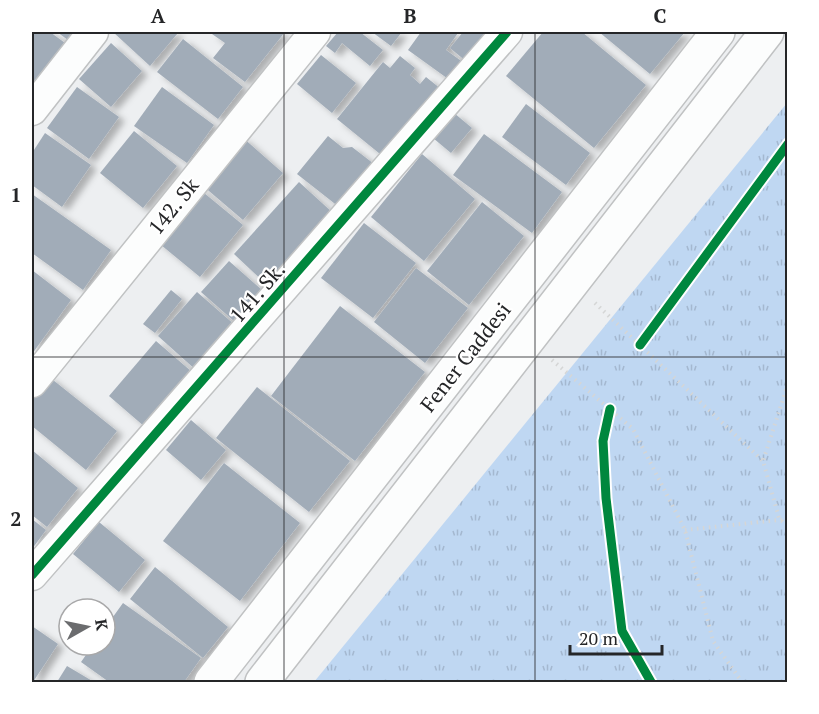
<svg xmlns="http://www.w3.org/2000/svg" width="819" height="714" font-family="'PT Serif',serif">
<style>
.park{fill:url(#park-tufts)}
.building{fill:#a1acb8;filter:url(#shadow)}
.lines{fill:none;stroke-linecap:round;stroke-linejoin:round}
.minor-casing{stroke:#c0c2c3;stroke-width:33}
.major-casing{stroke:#c0c2c3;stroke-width:36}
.path{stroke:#d5d6d6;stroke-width:4;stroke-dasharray:1.5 4.5;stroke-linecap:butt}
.minor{stroke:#fcfdfd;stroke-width:30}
.major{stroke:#fcfdfd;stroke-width:33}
.cycleway-casing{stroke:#fff;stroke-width:13}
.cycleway{stroke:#00873e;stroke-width:9}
.grid{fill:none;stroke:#252628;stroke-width:1.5;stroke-opacity:0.55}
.labels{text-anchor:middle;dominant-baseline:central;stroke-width:4.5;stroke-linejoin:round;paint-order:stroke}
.street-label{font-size:21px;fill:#252628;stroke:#fff}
.neatline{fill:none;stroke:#252628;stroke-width:2}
.grid-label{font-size:20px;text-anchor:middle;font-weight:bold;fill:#252628}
</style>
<defs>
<pattern id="park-tufts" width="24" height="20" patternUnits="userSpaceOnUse" patternTransform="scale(1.5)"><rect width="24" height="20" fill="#bfd7f2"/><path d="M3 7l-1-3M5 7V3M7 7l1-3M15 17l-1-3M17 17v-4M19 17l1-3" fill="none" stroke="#a4b8d0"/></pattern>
<filter id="shadow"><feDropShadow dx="6" dy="4" stdDeviation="3" flood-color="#0004"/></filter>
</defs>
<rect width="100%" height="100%" fill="#edeff1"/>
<path class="park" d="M787,103V682H314Z"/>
<g class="building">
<path d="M32,32H50L65,43L32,89Z"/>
<path d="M57,32H74L68,40Z"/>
<path d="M113,32H176L178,33L150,66Z"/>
<path d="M214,32H285L245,82L213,58L225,43L212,34Z"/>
<path d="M338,32H360L383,50L370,66L342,43L335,53L326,46Z"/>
<path d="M372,32H402L391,46Z"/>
<path d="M421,32L458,33L446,50L464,63L451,81L408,50Z"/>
<path d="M463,32H491L467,62L450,48Z"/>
<path d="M543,32H582L646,85L594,148L506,76Z"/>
<path d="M599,32H685L650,74Z"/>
<path d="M183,39L243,87L218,119L157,72Z"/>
<path d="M111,43L142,71L111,107L79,79Z"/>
<path d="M321,55L356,83L332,113L297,84Z"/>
<path d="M400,56L415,68L410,75L420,84L426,77L441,89L385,158L337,119L383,62L390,68Z"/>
<path d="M77,87L119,117L89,159L47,128Z"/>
<path d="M162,87L214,125L187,163L134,126Z"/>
<path d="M526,104L590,153L566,185L502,137Z"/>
<path d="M454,113L472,128L451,153L433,138Z"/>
<path d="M134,131L177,166L143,208L100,173Z"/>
<path d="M45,133L91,165L62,207L32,185V153Z"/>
<path d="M484,134L562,192L532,233L453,175Z"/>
<path d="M328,136L343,148L352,147L374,164L339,207L297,174Z"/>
<path d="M242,137L283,173L243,220L202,185Z"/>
<path d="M422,154L475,199L424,261L371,217Z"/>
<path d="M299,182L333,213L267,285L234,254Z"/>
<path d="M198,188L243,225L200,277L155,240Z"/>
<path d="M32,194L111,250L83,290L32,253Z"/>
<path d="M482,202L524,236L469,305L427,271Z"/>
<path d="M364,223L416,263L373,318L321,278Z"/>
<path d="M229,261L262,290L235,322L201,292Z"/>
<path d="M416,268L468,308L425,363L374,322Z"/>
<path d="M32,270L71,300L32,354Z"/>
<path d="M171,290L182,299L155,333L143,324Z"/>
<path d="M197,292L236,326L197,371L158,336Z"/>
<path d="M340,306L425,372L355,461L271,396Z"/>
<path d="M156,341L192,372L145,427L109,396Z"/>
<path d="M48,376L117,431L86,470L32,426V397Z"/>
<path d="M257,387L350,461L309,512L216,438Z"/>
<path d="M191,420L226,450L201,480L166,450Z"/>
<path d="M32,450L78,488L47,527L32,515Z"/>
<path d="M224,463L300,523L240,601L163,541Z"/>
<path d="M32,519L46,530L32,549Z"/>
<path d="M99,522L145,560L119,592L73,554Z"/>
<path d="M155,567L228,627L203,658L130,599Z"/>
<path d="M123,603L201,658L184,682H109L81,662L93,645H105V628Z"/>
<path d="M32,626L58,644L33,682H32Z"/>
<path d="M67,666L94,682H57Z"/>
</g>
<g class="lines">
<g class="minor-casing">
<g id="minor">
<path d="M32,110L93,32"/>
<path d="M32,382L315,32"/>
<path d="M32,575L507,32"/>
</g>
</g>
<g class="major-casing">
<g id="major">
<path d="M211,682L718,32"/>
<path d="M262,682L767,32"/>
</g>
</g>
<g class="path">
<path d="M595,303L763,461"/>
<path d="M552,360L633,429L685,530L713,641L742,682"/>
<path d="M788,384L763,461L779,518L788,527"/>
<path d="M685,530L788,519"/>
</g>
<use href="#minor" class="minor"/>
<use href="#major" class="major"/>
<g class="cycleway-casing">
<g id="cycleway">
<path d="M640,345L788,144"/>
<path d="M610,409L603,441L606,498L622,631L651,682"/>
<path d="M32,575L507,32"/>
</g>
</g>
<use href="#cycleway" class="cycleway"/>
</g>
<path class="grid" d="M284,32V682M535,32V682M32,357H788"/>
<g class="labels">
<g class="street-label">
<text transform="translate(173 206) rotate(-51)">142. Sk</text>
<text transform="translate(257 292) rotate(-49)">141. Sk.</text>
<text transform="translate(465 357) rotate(-52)">Fener Caddesi</text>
</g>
</g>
<rect width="819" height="714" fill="none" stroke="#ffffff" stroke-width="66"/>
<g transform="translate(87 627) rotate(81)"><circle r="28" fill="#ffffff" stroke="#a8a8a9" stroke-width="1.5"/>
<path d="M0-4.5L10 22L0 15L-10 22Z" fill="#6b6c6e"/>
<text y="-9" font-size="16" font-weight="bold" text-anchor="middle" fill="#252628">K</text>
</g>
<path d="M570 645v9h92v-9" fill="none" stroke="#252628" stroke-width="3"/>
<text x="579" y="645" font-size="18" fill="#252628" stroke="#ffffff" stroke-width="4.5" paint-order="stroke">20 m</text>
<rect x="33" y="33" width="753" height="648" class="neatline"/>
<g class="grid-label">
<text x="158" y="23">A</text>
<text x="410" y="23">B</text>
<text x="660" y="23">C</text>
<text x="16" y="202">1</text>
<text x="16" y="526">2</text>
</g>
</svg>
